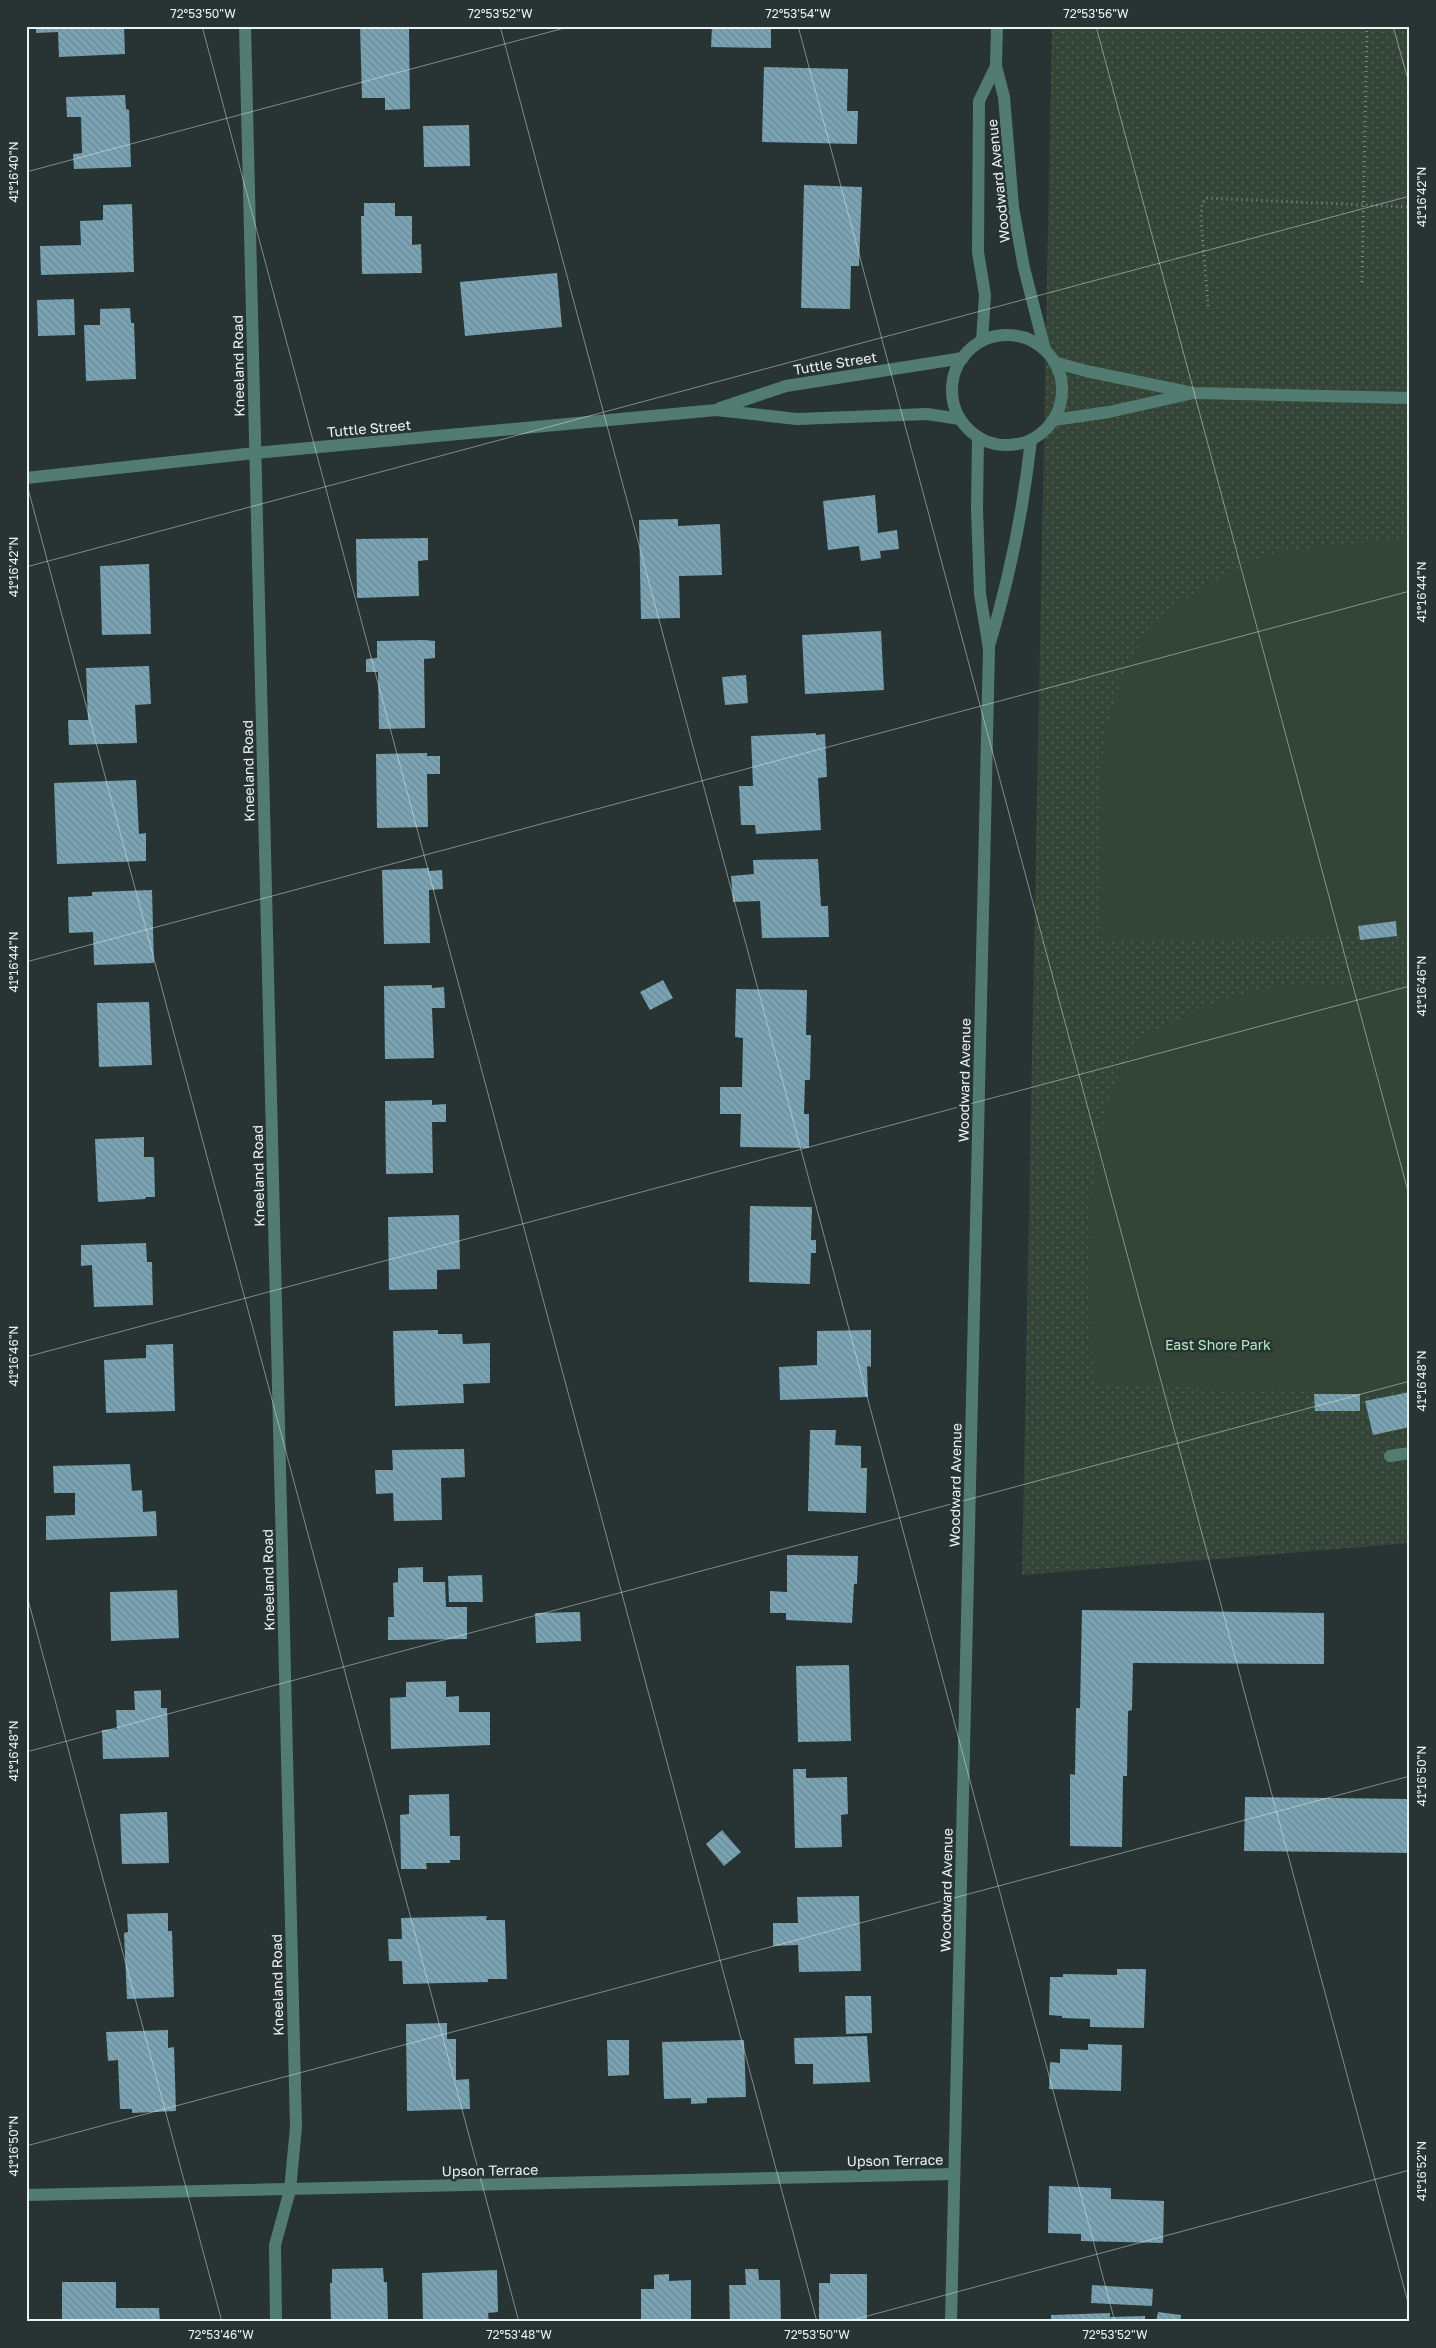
<svg xmlns="http://www.w3.org/2000/svg" width="1436" height="2348" font-family="'Golos Text',sans-serif">
<style>
.grass{fill:url(#grass-dots)}
.pitch{fill:#344538}
.building{fill:url(#building-back-hatch)}
.lines{fill:none;stroke-linecap:round;stroke-linejoin:round}
.path{stroke:#7e8787;stroke-width:3;stroke-dasharray:1 4;stroke-linecap:butt}
.service{stroke:#527c71;stroke-width:12}
.minor{stroke:#527c71;stroke-width:12}
.ticks{fill:none;stroke:#ecf3f3;stroke-width:1;stroke-opacity:0.45}
.labels{text-anchor:middle;dominant-baseline:central;stroke-width:5;stroke-linejoin:round;paint-order:stroke}
.street-label{font-size:14px;fill:#ecf3f3;stroke:#283333}
.park-label{font-size:14px;fill:#b3eac0;stroke:#283333}
.neatline{fill:none;stroke:#ecf3f3;stroke-width:2}
.ticks-label{font-size:12px;text-anchor:middle;fill:#ecf3f3}
</style>
<defs>
<pattern id="grass-dots" width="8" height="8" patternUnits="userSpaceOnUse" patternTransform="scale(1.25)"><rect width="8" height="8" fill="#344538"/><path d="M2 2h.1M6 6h.1" fill="none" stroke="#526055" stroke-width="1.8" stroke-linecap="round"/></pattern>
<pattern id="building-back-hatch" width="6" height="6" patternUnits="userSpaceOnUse" patternTransform="scale(1.25)"><rect width="6" height="6" fill="#7aa3b3"/><path d="M-1 5l2 2M0 0l6 6M5-1l2 2" fill="none" stroke="#6b8893"/></pattern>
</defs>
<rect width="100%" height="100%" fill="#283333"/>
<path class="grass" d="M1052,26H1410V1543L1022,1575Z"/>
<g class="pitch">
<path d="M1410,537V932L1330,937L1100,940L1099,819L1104,734L1122,678L1150,624L1223,575L1276,552Z"/>
<path d="M1306,983L1410,992V1389L1371,1395L1094,1383C1090,1292 1075,1107 1144,1039C1149,1033 1159,1030 1166,1026C1191,1012 1219,1000 1247,993C1266,987 1287,986 1306,983Z"/>
</g>
<g class="building">
<path d="M36,26H124L125,54L59,57L58,32L36,33Z"/>
<path d="M360,26H409L410,109L385,110V98H362Z"/>
<path d="M712,26H771V48L711,47Z"/>
<path d="M764,67L848,69L847,111H858L857,144L762,142Z"/>
<path d="M125,95L126,109L129,110L131,167L74,169L73,154L82,153L81,117H67L66,97Z"/>
<path d="M469,125L470,166L424,167L423,126Z"/>
<path d="M804,185L862,187L859,266H851L850,309L801,308Z"/>
<path d="M364,203H395V216H412V245L421,244L422,273L362,274L361,216H364Z"/>
<path d="M132,204L134,272L41,275L40,246L81,245L80,221L103,220V205Z"/>
<path d="M557,273L562,327L465,336L460,282Z"/>
<path d="M74,299L75,335L38,336L37,300Z"/>
<path d="M130,308L131,323H134L136,379L86,381L84,325H100V309Z"/>
<path d="M875,495L878,533L897,530L899,549L880,551L881,558L861,561L859,546L828,550L823,501Z"/>
<path d="M678,519V526L720,524L722,575L679,576L680,618L641,619L639,520Z"/>
<path d="M428,538V560L418,561L419,596L357,598L356,539Z"/>
<path d="M149,564L151,634L102,635L100,566Z"/>
<path d="M881,631L884,690L805,694L802,635Z"/>
<path d="M424,640L435,641V658L424,659L425,728L379,729L378,672H366V659L377,658V641Z"/>
<path d="M149,666L151,704L135,705L137,743L69,745L68,720H88L86,668Z"/>
<path d="M746,675L748,703L725,705L722,677Z"/>
<path d="M816,733V735L825,734L827,777L818,778L821,830L756,834L755,825H741L739,786H753L751,736Z"/>
<path d="M427,753V756H440V774H427L428,827L377,828L376,754Z"/>
<path d="M136,780L139,834L146,833V861L57,864L54,783Z"/>
<path d="M818,859L821,906H828L829,937L762,938L760,901L733,902L731,876L754,874L753,860Z"/>
<path d="M429,868V871L442,870L443,889L429,890L430,943L384,944L382,870Z"/>
<path d="M152,890L154,963L94,965L93,932L69,933L68,897L92,896V892Z"/>
<path d="M1396,921L1397,936L1360,940L1358,926Z"/>
<path d="M663,980L673,998L650,1010L640,992Z"/>
<path d="M432,985V988L444,987L445,1008H432L434,1058L385,1059L384,986Z"/>
<path d="M736,989L807,990L806,1035H811L810,1080H805L804,1114H809V1148L740,1147L741,1114H720V1087H742L743,1038L735,1037Z"/>
<path d="M149,1002L152,1065L99,1067L97,1003Z"/>
<path d="M432,1100V1105L446,1104V1122H432L433,1173L386,1174L385,1101Z"/>
<path d="M144,1137V1157H154L155,1197H146L145,1199L98,1202L95,1139Z"/>
<path d="M750,1206L812,1207L811,1240H816V1253H811L810,1284L749,1282Z"/>
<path d="M459,1215L460,1269L437,1270V1289L389,1290L388,1217Z"/>
<path d="M146,1243L147,1262H152L153,1305L94,1307L92,1265L81,1266V1245Z"/>
<path d="M438,1330V1334H462L463,1344L490,1343V1383L463,1384L464,1403L395,1406L393,1331Z"/>
<path d="M871,1330V1367L867,1366L868,1397L780,1400L779,1367L817,1365V1331Z"/>
<path d="M173,1344L175,1411L106,1413L104,1360L146,1358V1345Z"/>
<path d="M1410,1392V1427L1373,1435L1365,1401Z"/>
<path d="M1314,1394H1360V1411H1315Z"/>
<path d="M810,1430H836L835,1445L861,1446V1468H867L866,1513L808,1511Z"/>
<path d="M464,1449L465,1477L441,1478L442,1520L394,1521L393,1493L376,1494L375,1470H393L392,1450Z"/>
<path d="M130,1464L132,1491L142,1490L143,1512L156,1511L157,1536L46,1540V1516L75,1515V1493H54L53,1466Z"/>
<path d="M787,1555L858,1556L857,1584H854L852,1623L786,1620V1613H770V1591L787,1592Z"/>
<path d="M423,1567V1582H445L446,1607H467V1639L388,1640V1617H394L393,1583L398,1582V1568Z"/>
<path d="M482,1575L483,1602H449L448,1576Z"/>
<path d="M177,1590L179,1638L111,1641L110,1592Z"/>
<path d="M1082,1610L1324,1613V1664L1133,1663L1132,1710L1128,1711L1127,1776H1123L1122,1847L1070,1846V1774L1075,1775L1076,1708H1080Z"/>
<path d="M580,1612L581,1641L536,1643L535,1613Z"/>
<path d="M849,1665L851,1741L798,1742L796,1666Z"/>
<path d="M28,1671L29,1692H26V1672Z"/>
<path d="M446,1681V1697L459,1696V1712H490V1745L391,1749L390,1698L406,1697V1682Z"/>
<path d="M161,1690V1708H167L169,1757L103,1759L102,1730L117,1729L116,1710H135L134,1691Z"/>
<path d="M793,1769H806V1778L847,1777L848,1814L841,1815L842,1847L795,1848Z"/>
<path d="M449,1794L450,1836H460V1860H450V1863H426L427,1869H401L400,1815L409,1814V1795Z"/>
<path d="M1245,1797L1410,1799V1853L1244,1851Z"/>
<path d="M167,1812L169,1863L122,1864L120,1814Z"/>
<path d="M722,1830L741,1852L724,1866L706,1844Z"/>
<path d="M859,1896L861,1971L799,1972L798,1945L773,1946V1923H798L797,1897Z"/>
<path d="M168,1913V1931H172L174,1997L127,1999L124,1933L128,1932L127,1914Z"/>
<path d="M487,1916L486,1920H505L507,1979H488V1982L403,1984L402,1961H389L388,1939H402L401,1918Z"/>
<path d="M1117,1969H1146L1144,2028L1090,2027V2019L1062,2018V2016L1049,2015L1050,1977H1063V1974L1117,1975Z"/>
<path d="M845,1996H871L872,2033L846,2034Z"/>
<path d="M447,2023V2039H456V2080L469,2079L470,2109L407,2111L406,2024Z"/>
<path d="M168,2030V2048L174,2047L176,2111L132,2113V2109H120L118,2060L108,2061L106,2032Z"/>
<path d="M867,2036L870,2082L813,2084V2064H795L794,2038Z"/>
<path d="M607,2040H629V2075L608,2076Z"/>
<path d="M744,2040L746,2097L707,2098V2103L691,2104V2098L664,2099L662,2042Z"/>
<path d="M1088,2044L1122,2045L1121,2091L1049,2089L1050,2062L1060,2063V2049L1088,2050Z"/>
<path d="M1049,2186L1111,2188V2199L1164,2201L1163,2243L1081,2241V2234L1048,2233Z"/>
<path d="M383,2268L384,2282H387L388,2322H331L330,2283H332V2269Z"/>
<path d="M745,2269H758L759,2280H780L781,2322H730L729,2285H746Z"/>
<path d="M497,2270L498,2312L488,2313L489,2322H423L422,2273Z"/>
<path d="M669,2274V2281L691,2280V2322H641V2289H654V2275Z"/>
<path d="M830,2274H867V2322H819V2283H830Z"/>
<path d="M62,2282H116V2308H159L160,2322H62Z"/>
<path d="M1092,2285L1153,2289L1152,2306L1091,2303Z"/>
<path d="M1158,2312L1181,2315L1180,2322H1156Z"/>
<path d="M1110,2313V2317L1145,2316V2322H1051V2315Z"/>
</g>
<g class="lines">
<g class="path">
<path d="M1362,282L1367,26"/>
<path d="M1208,306L1201,219L1202,204L1206,198L1410,207"/>
</g>
<g class="service">
<path d="M1054,362L1086,371L1193,393L1410,398"/>
<path d="M1054,420L1109,412L1189,394"/>
<path d="M1390,1456L1410,1453"/>
</g>
<g class="minor">
<path d="M245,26L296,2127L290,2190L275,2245L276,2322"/>
<path d="M997,26L996,66L1004,97L1013,207L1024,268L1045,350"/>
<circle cx="1007" cy="390" r="55"/>
<path d="M982,341L985,295L978,252L979,101L996,66"/>
<path d="M720,408L786,386L963,358"/>
<path d="M26,478L255,453L716,410L797,419L927,414L960,419"/>
<path d="M989,646C1010,577 1023,512 1031,440"/>
<path d="M26,2195L954,2174"/>
<path d="M951,2322L989,649L980,594L977,510L978,437"/>
</g>
</g>
<path class="ticks" d="M202,26L817,2322M500,26L1115,2322M798,26L1410,2310M1096,26L1410,1199M1393,26L1410,87M26,172L572,26M26,481L519,2322M26,567L1410,196M26,962L1410,591M26,1357L1410,986M26,1592L222,2322M26,1752L1410,1381M26,2146L1410,1776M845,2322L1410,2170"/>
<g class="labels">
<g class="street-label">
<text transform="translate(998 181) rotate(-96)">Woodward Avenue</text>
<text transform="translate(835 363) rotate(-9)">Tuttle Street</text>
<text transform="translate(238 366) rotate(-91)">Kneeland Road</text>
<text transform="translate(369 428) rotate(-5)">Tuttle Street</text>
<text transform="translate(248 771) rotate(-91)">Kneeland Road</text>
<text transform="translate(964 1080) rotate(-89)">Woodward Avenue</text>
<text transform="translate(258 1176) rotate(-91)">Kneeland Road</text>
<text transform="translate(955 1485) rotate(-89)">Woodward Avenue</text>
<text transform="translate(268 1580) rotate(-91)">Kneeland Road</text>
<text transform="translate(946 1890) rotate(-89)">Woodward Avenue</text>
<text transform="translate(277 1985) rotate(-91)">Kneeland Road</text>
<text transform="translate(895 2160) rotate(-1)">Upson Terrace</text>
<text transform="translate(490 2170) rotate(-1)">Upson Terrace</text>
</g>
<g class="park-label">
<text x="1218" y="1344">East Shore Park</text>
</g>
</g>
<rect width="1436" height="2348" fill="none" stroke="#283333" stroke-width="55"/>
<rect x="28" y="28" width="1380" height="2292" class="neatline"/>
<g class="ticks-label">
<text x="203" y="18">72°53'50"W</text>
<text x="500" y="18">72°53'52"W</text>
<text x="798" y="18">72°53'54"W</text>
<text x="1096" y="18">72°53'56"W</text>
<text transform="translate(14 172) rotate(-90)" y="4">41°16'40"N</text>
<text transform="translate(1422 197) rotate(-90)" y="4">41°16'42"N</text>
<text transform="translate(14 567) rotate(-90)" y="4">41°16'42"N</text>
<text transform="translate(1422 592) rotate(-90)" y="4">41°16'44"N</text>
<text transform="translate(14 962) rotate(-90)" y="4">41°16'44"N</text>
<text transform="translate(1422 986) rotate(-90)" y="4">41°16'46"N</text>
<text transform="translate(14 1356) rotate(-90)" y="4">41°16'46"N</text>
<text transform="translate(1422 1381) rotate(-90)" y="4">41°16'48"N</text>
<text transform="translate(14 1751) rotate(-90)" y="4">41°16'48"N</text>
<text transform="translate(1422 1776) rotate(-90)" y="4">41°16'50"N</text>
<text transform="translate(14 2146) rotate(-90)" y="4">41°16'50"N</text>
<text transform="translate(1422 2171) rotate(-90)" y="4">41°16'52"N</text>
<text x="221" y="2339">72°53'46"W</text>
<text x="519" y="2339">72°53'48"W</text>
<text x="817" y="2339">72°53'50"W</text>
<text x="1115" y="2339">72°53'52"W</text>
</g>
</svg>
